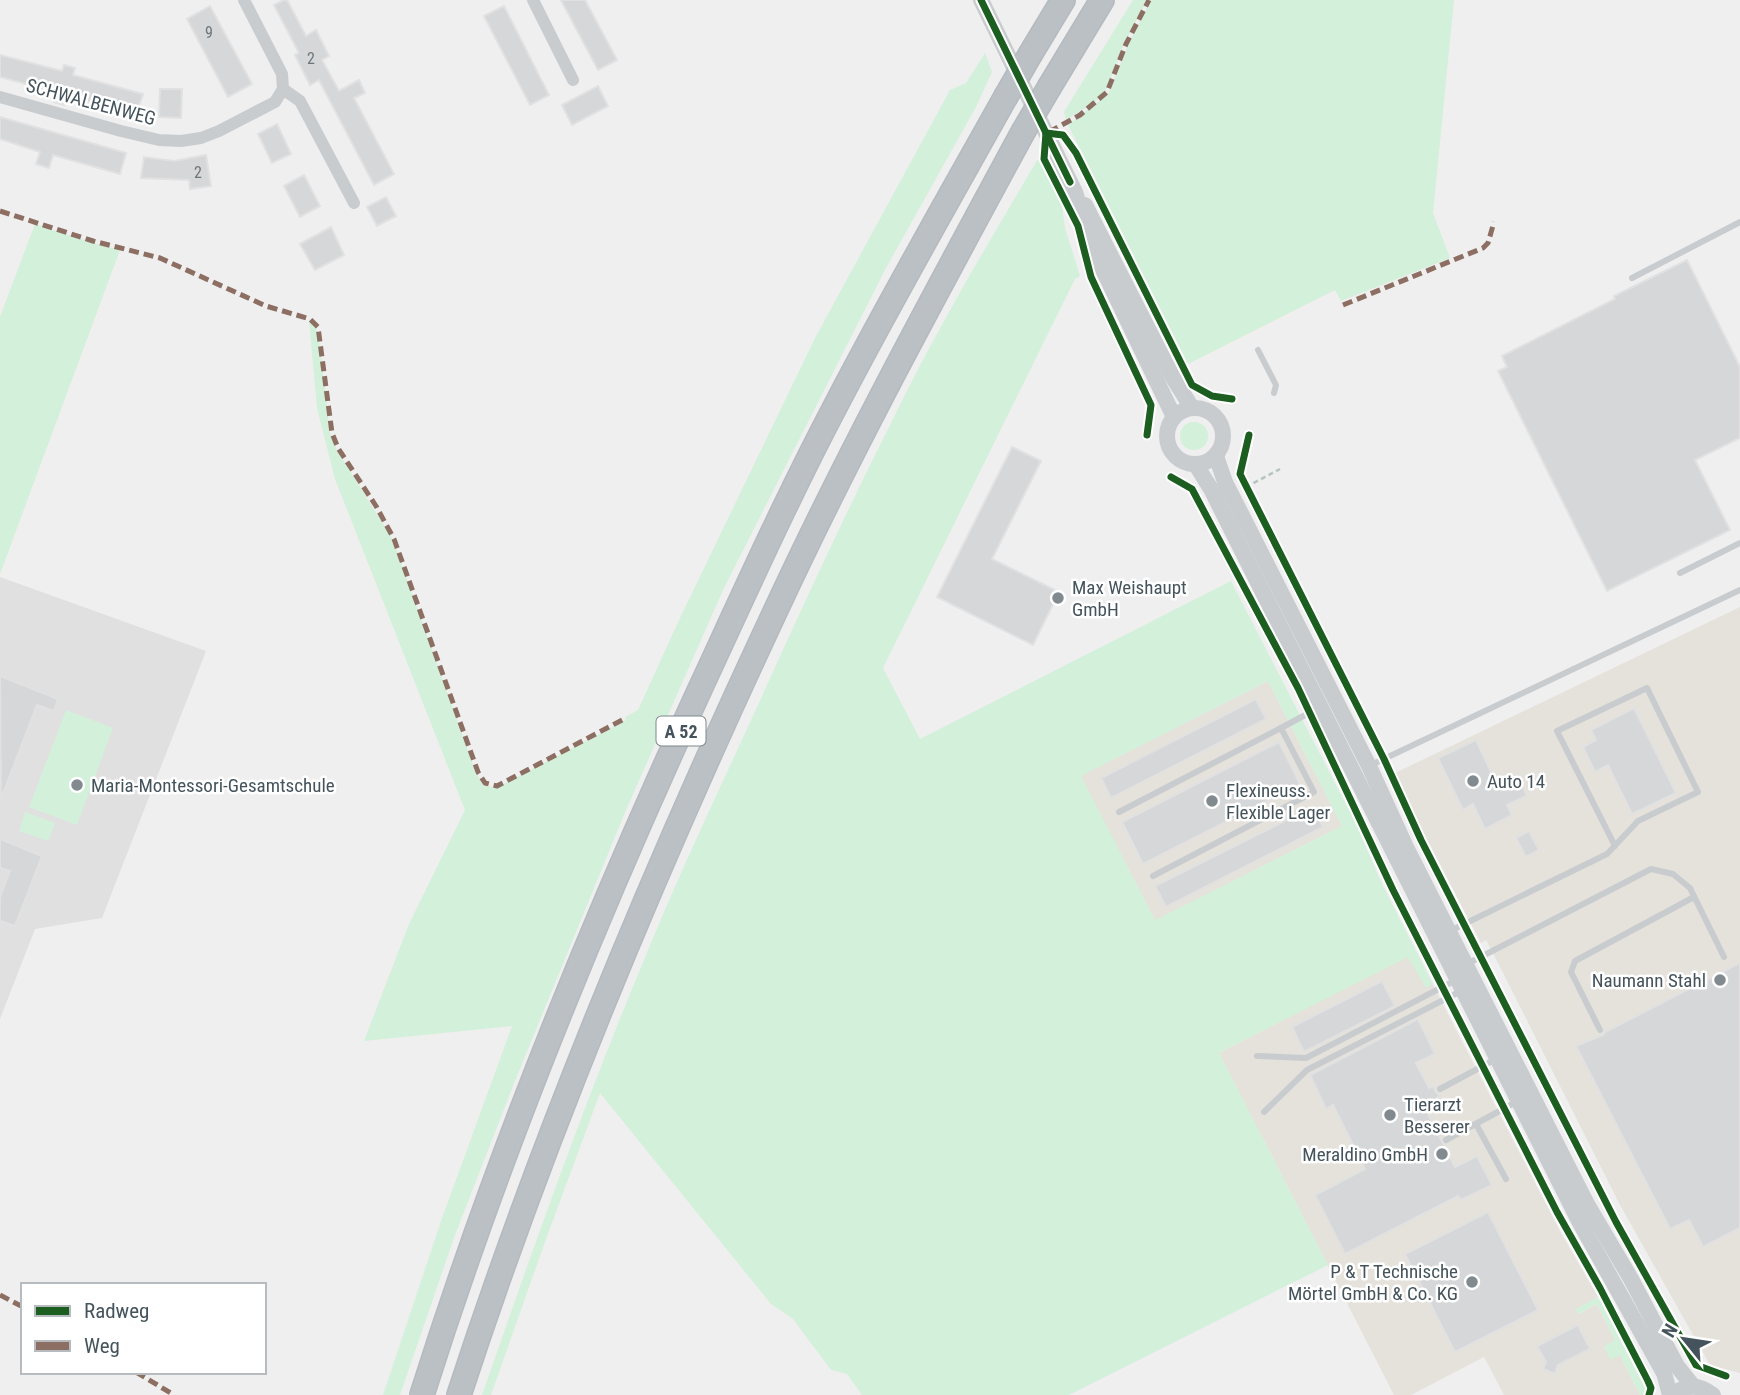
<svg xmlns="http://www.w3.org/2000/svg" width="1740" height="1395" font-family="'Roboto Condensed',sans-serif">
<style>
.commercial{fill:#e5e2dc}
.education{fill:#e1e0e1}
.green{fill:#d2f0da;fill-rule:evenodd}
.building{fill:#d6d7d8;stroke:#e1e1e2;stroke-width:2}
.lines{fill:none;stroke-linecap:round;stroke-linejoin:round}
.motorway-casing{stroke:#b4babf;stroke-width:26}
.path{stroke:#b6c4be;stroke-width:2.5;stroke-dasharray:5 3.5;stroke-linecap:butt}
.service{stroke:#c8ccce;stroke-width:6}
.minor{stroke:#c8ccce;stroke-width:12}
.tertiary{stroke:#c8ccce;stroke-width:16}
.motorway{stroke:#bac0c4;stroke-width:23}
.motorway-bridge-casing{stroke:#b4babf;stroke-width:26;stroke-linecap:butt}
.motorway-bridge{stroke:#bac0c4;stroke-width:23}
.quiet{stroke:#8d6e63;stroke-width:5;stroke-dasharray:10 5;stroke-linecap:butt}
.cycleway-casing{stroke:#fff;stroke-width:11}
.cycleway{stroke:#1b5e20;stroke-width:7}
.poi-dot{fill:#818a8f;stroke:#fff;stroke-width:2.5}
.labels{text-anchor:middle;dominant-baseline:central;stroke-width:5;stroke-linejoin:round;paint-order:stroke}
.number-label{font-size:16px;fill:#6b767c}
.shield{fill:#fff;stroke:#7d878d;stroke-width:2}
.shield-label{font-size:18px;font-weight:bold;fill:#45545c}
.street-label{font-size:19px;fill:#45545c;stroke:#fff}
.poi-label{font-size:19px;fill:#45545c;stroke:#fff;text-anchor:start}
</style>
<rect width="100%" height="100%" fill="#f0efef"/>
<g class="commercial">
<path d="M1740,607V1373L1710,1365L1620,1205L1498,963L1486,940L1481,943L1393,774Z"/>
<path d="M1268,681L1342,826L1155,921L1080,776Z"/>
<path d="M1416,952L1561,1233L1598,1297L1576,1310L1579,1314L1597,1304L1615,1340L1604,1347L1611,1359L1620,1355L1640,1395H1504L1484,1357L1411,1395H1394L1219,1053Z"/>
</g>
<path class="education" d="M0,577L206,651L102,918L35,929L0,1019Z"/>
<g class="green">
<path d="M1133,0H1147L1124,44L1106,90L1095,102L1066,120L1064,112Z"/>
<path d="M1151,0H1454L1433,213L1450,258L1341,301L1335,290L1188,364L1068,125L1108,94L1128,45Z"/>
<path d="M985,53L992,72L976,107L886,268L724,588L626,810L515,1081L455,1235L400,1395H383L441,1221L512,1026L364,1041L409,924L465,810L335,479L317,408L309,320L316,328L319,340L330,433L337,450L393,540L476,773L484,786L498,787L626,720L625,717L638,710L680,618L815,338L950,90L966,83Z"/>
<path d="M1038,159L1062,206L1065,228L1080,276L1075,279L883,668L920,739L1231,581L1354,820L1383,886L1433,984L1426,988L1408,957L1219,1053L1328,1265L1069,1395H862L847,1374L831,1370L793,1319L771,1304L600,1093L545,1242L491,1395H482C533,1249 584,1103 644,960C679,874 719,790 758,705C802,607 847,510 895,415C938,327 988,243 1038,159ZM1268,681L1342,826L1155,920L1081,776Z"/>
<path d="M35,224L93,243L120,250L0,574V317Z"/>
<circle cx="1194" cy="436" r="14"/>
<path d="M66,710L113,728L77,825L29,807Z"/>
<path d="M25,812L55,823L48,841L19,831Z"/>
<path d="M1598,1297L1645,1388L1643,1395H1640L1620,1355L1611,1360L1604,1346L1615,1340L1597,1304L1578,1314L1576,1309Z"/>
</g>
<g class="building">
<path d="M284,0H287L306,36L316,30L329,56L322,60L339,91L359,80L365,93L354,98L394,174L374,185L319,80L310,85L295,55L299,53L274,5Z"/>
<path d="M561,0H585L617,60L598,70Z"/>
<path d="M210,6L252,84L228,97L187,19Z"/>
<path d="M504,6L549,95L530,105L484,16Z"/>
<path d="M0,55L62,71L64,65L75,68L73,75L143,94L136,115L67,95L64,105L54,102L56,92L0,77Z"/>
<path d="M598,86L608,106L572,125L562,105Z"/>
<path d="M160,89H182L181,118L159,117Z"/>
<path d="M0,117L126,153L120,174L53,155L49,168L36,164L40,152L0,139Z"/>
<path d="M277,124L291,154L272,163L258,134Z"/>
<path d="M206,155L211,186L190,189L189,180L141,178L144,157L174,161Z"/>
<path d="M304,175L320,206L300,217L284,186Z"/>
<path d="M386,197L396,216L377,226L367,207Z"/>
<path d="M331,227L344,255L315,270L300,244Z"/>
<path d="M1687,260L1740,367V438L1695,460L1730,530L1607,591L1498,371L1507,367L1502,356L1615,299L1614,296Z"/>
<path d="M1012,447L1041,461L992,559L1059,592L1033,645L937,597Z"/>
<path d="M0,676L58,699L54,711L37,705L1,799Z"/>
<path d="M1256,699L1266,719L1111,798L1101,778Z"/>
<path d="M1634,708L1676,793L1632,814L1608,765L1595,772L1583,747L1596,740L1591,730Z"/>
<path d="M1476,740L1499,789L1520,780L1527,796L1507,805L1512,815L1485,829L1473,804L1463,810L1438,758Z"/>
<path d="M1279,742L1300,784L1143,864L1122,822Z"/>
<path d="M1313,807L1323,827L1166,907L1155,886Z"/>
<path d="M1529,831L1539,850L1526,857L1516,838Z"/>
<path d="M0,839L42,856L15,926L0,921V897L10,871L0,868Z"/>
<path d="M1740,963V1228L1703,1247L1689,1220L1670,1229L1576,1046L1603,1035L1605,1032Z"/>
<path d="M1382,981L1395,1006L1304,1052L1292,1027Z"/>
<path d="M1418,1019L1435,1054L1416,1063L1429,1088L1434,1086L1435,1091L1440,1096L1435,1099L1439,1108L1428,1114L1455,1167L1477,1156L1492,1185L1461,1200L1458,1196L1345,1254L1315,1195L1365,1169L1333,1105L1326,1109L1310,1075Z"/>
<path d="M1488,1212L1538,1310L1455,1352L1405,1254Z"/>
<path d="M1578,1325L1590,1349L1558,1365L1555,1374L1543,1369L1546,1362L1537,1346Z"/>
</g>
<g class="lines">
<g class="motorway-casing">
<g id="motorway">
<path d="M1031,53L1063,0"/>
<path d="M1050,86L1102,0"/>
<path d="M422,1395C498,1154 594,919 700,689C744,594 787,498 836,405C890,301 948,200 1005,98"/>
<path d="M459,1395C546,1128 655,868 774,614C850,450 937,291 1023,132"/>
</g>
</g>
<path class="path" d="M1246,487L1280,469"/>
<g class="service">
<path d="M1632,278L1740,222"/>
<path d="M1258,350L1276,385L1274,393"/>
<path d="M1680,573L1740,543"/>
<path d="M1281,728L1320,707"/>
<path d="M1369,766L1740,590"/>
<path d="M1119,812L1281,728L1314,792L1153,876"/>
<path d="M1450,931L1607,854L1638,821L1698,792L1647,688L1557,731L1615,846"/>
<path d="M1467,964L1651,869L1673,874L1690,888L1724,957"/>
<path d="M1600,1030L1571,972L1575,961L1694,897"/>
<path d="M1257,1056L1306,1058L1456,980"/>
<path d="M1440,1089L1496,1059"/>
<path d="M1264,1112L1307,1070L1461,991"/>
<path d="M1476,1124L1506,1179"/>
<path d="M1446,1140L1518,1101"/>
</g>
<g class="minor">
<path d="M244,0L282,74L283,89L300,101L354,203"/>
<path d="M533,0L573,80"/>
<path d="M0,97L121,131L159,140L181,141L201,138L219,131L275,102L283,89"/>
</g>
<g class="tertiary">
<path d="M981,0L1075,192L1093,249L1174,417"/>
<path d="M1085,205L1172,376L1192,408"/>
<circle cx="1195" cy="436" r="28"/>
<path d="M1216,456L1225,482L1369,766L1406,847L1587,1204L1631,1279L1677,1366L1693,1386"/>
<path d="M1196,465L1211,489L1579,1221L1664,1373L1670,1395"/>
<path d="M1672,1395C1686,1384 1699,1384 1713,1395"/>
</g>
<use href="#motorway" class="motorway"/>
<g class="motorway-bridge-casing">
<g id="motorway-bridge">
<path d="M1005,98L1031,53"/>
<path d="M1023,132L1050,86"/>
</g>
</g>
<use href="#motorway-bridge" class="motorway-bridge"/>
<g class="quiet">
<path d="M1049,132L1080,115L1107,92L1126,44L1149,0"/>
<path d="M0,211L93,241L160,258L266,306L310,319L318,327L332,433L338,448L376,506L394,539L478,772L485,783L497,786L624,719"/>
<path d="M1343,305L1483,248L1488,243L1494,222"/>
<path d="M0,1295L23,1307"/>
<path d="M136,1372L174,1395"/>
</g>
<g class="cycleway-casing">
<g id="cycleway">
<path d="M981,0L1070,182"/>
<path d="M1046,133L1063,135L1076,153L1192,385L1212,396L1232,399"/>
<path d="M1046,133L1044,159L1078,226L1091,277L1151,405L1147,435"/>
<path d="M1249,435L1240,474L1384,759L1421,840L1616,1222L1696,1365L1726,1376"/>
<path d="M1171,477L1192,489L1298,688L1393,890L1557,1212L1600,1288L1648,1381L1651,1388L1649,1395"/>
</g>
</g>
<use href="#cycleway" class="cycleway"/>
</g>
<g class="poi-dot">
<circle cx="1058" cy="598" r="7"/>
<circle cx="1473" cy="781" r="7"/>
<circle cx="77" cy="785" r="7"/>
<circle cx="1212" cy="801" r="7"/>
<circle cx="1720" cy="980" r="7"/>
<circle cx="1390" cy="1115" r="7"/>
<circle cx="1442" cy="1154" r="7"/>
<circle cx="1472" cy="1282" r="7"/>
</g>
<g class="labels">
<g class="number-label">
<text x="209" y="32">9</text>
<text x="311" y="58">2</text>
<text x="198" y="172">2</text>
</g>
<rect class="shield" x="656.5" y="716.5" width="49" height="29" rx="5"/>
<g class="shield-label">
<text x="681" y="731">A 52</text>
</g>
<g class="street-label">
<text transform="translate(91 102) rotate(15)">SCHWALBENWEG</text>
</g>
<g class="poi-label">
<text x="1072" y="587">Max Weishaupt<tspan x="1072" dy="22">GmbH</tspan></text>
<text x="1487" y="781">Auto 14</text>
<text x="91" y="785">Maria-Montessori-Gesamtschule</text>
<text x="1226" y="790">Flexineuss.<tspan x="1226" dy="22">Flexible Lager</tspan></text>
<text x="1706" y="980" text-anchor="end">Naumann Stahl</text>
<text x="1404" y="1104">Tierarzt<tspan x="1404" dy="22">Besserer</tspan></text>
<text x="1428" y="1154" text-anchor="end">Meraldino GmbH</text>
<text x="1458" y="1271" text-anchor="end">P &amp; T Technische<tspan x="1458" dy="22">Mörtel GmbH &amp; Co. KG</tspan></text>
</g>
</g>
<rect x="21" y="1283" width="245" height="91" fill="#ffffff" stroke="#b5bbbe" stroke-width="2"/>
<rect x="35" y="1306" width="35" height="10" fill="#1b5e20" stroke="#b5bbbe" stroke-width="2"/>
<text x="84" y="1318" font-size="21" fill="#45545c">Radweg</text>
<rect x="35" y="1341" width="35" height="10" fill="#8d6e63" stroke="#b5bbbe" stroke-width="2"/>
<text x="84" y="1353" font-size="21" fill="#45545c">Weg</text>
<g transform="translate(1684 1339) rotate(300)" stroke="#ffffff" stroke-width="5" paint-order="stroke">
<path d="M0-5L12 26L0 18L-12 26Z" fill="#45545c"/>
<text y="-10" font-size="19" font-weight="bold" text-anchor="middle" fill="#45545c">N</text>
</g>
</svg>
